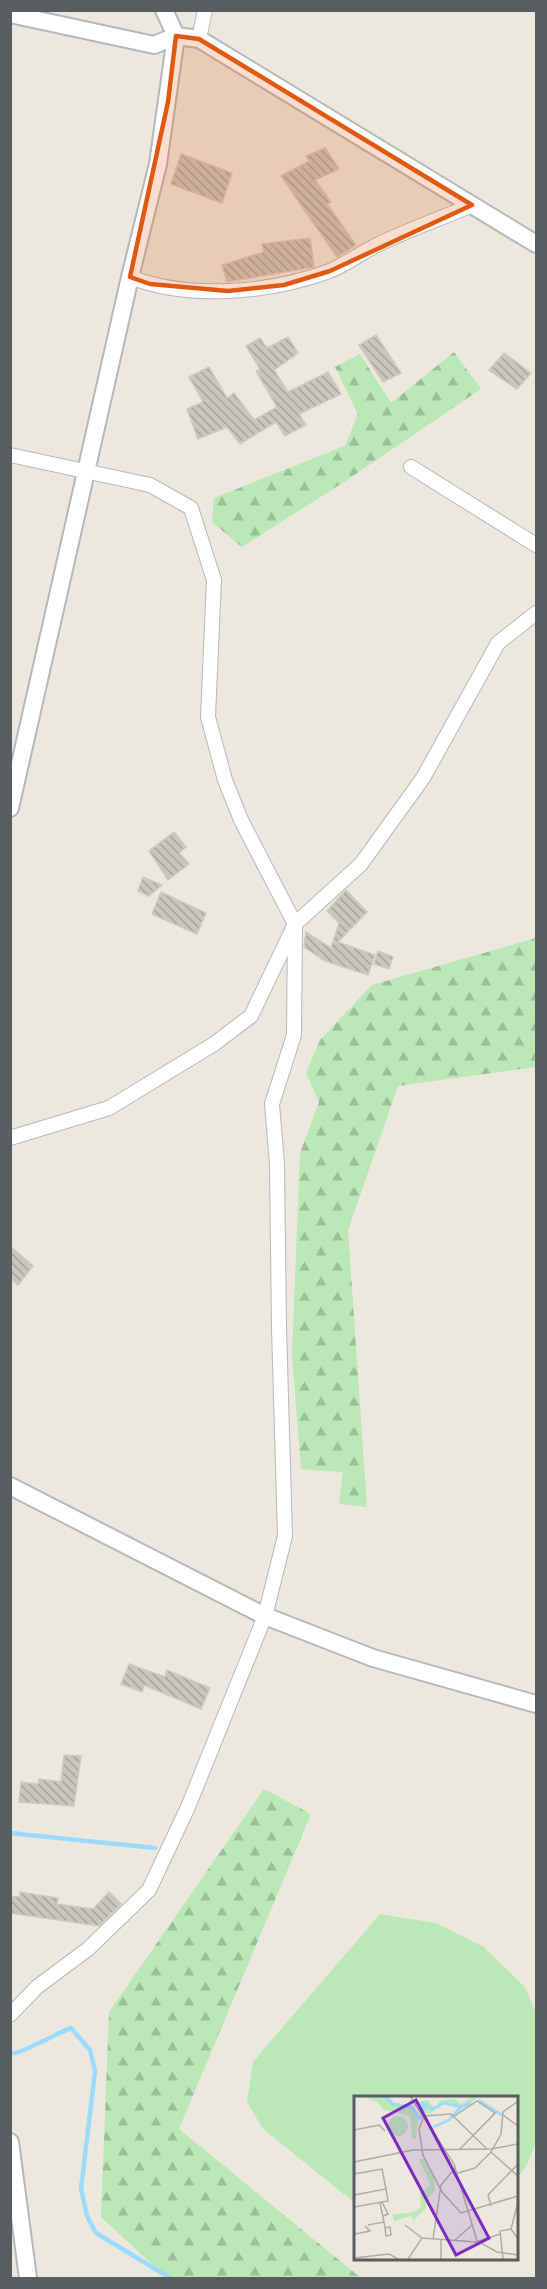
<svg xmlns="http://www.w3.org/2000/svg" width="547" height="2289" font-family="Raleway,sans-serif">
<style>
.forest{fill:url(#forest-firs)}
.pitch{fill:#bbe8b7}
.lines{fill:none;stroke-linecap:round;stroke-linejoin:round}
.stream{stroke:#9cdbff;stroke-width:4.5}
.building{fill:url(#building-back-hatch);stroke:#d2c9bc;stroke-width:1.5}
.minor-casing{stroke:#b4b8bd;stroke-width:16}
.tertiary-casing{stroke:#b4b8bd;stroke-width:20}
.minor{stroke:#fff;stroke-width:14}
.tertiary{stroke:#fff;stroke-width:16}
.marked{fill:#e15910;fill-opacity:0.2;stroke:#e15910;stroke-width:4.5;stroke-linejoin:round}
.inset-river{fill:none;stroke:#9cdbff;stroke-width:3}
.inset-road{fill:none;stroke:#acaca8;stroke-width:1.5}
.view{fill:#7b2cbf;fill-opacity:0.15;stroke:#7b2cbf;stroke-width:3}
.inset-edge{fill:none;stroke:#575d61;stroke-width:3}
</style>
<defs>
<pattern id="forest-firs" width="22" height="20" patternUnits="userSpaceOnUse" patternTransform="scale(1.5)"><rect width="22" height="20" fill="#bbe8b7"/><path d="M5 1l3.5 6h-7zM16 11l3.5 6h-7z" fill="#9bbf98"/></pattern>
<pattern id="building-back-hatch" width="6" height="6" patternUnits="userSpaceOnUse" patternTransform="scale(1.5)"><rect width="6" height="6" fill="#cac5bd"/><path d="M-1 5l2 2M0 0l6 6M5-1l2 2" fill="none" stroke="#a7a39d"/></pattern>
</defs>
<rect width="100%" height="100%" fill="#ede8de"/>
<g class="forest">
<path d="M454,352L481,389L344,482L242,547L212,522L214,498L345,446L358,414L335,367L360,354L391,403Z"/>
<path d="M536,938V1067L398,1086L348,1230L367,1507L339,1504L343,1472L301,1469L292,1355L300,1153L319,1102L306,1073L320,1040L372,985Z"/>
<path d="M264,1789L311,1814L179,2129L361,2278H167L101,2217L109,2012Z"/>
</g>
<path class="pitch" d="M380,1914L436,1923L484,1947L524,1986L536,2012V2143L527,2164L516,2180V2097H355V2203L263,2129L247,2102L253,2062Z"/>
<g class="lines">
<g class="stream">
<path d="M10,1833L155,1848"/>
<path d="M14,2053C22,2053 59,2032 71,2028L90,2050L95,2071L81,2189L87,2216L96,2233L170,2278"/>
</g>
</g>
<g class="building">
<path d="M325,148L339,169L315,180L331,202L327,204L356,245L337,257L281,176L309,161L306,156Z"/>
<path d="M181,154L232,173L222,203L171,184Z"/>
<path d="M310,238L314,267L227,282L222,265L264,252L262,244Z"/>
<path d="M376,335L401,373L383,382L359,345Z"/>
<path d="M288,337L298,353L274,370L288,392L328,372L341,394L299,414L306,425L285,436L276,422L240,444L227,427L198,439L187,409L203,402L189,377L209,367L227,398L234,393L254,420L277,407L256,371L260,369L246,346L260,338L267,348Z"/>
<path d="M504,353L531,373L517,389L489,370Z"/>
<path d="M174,832L186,847L179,853L189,864L168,880L149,851Z"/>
<path d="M143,877L162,885L149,896L138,891Z"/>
<path d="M346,890L367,912L338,942L375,955L368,975L325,961L304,947L306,932L331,948L339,923L327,911Z"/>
<path d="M161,892L206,913L197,934L152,914Z"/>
<path d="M378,951L393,957L389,969L374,964Z"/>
<path d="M10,1246L33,1266L18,1285L10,1278Z"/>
<path d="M129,1664L165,1677L167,1670L210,1688L201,1709L144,1685L142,1692L121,1684Z"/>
<path d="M64,1755L81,1756L74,1806L19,1802L21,1782L38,1784L39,1779L61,1782Z"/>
<path d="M20,1892L58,1898L57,1904L93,1909L109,1892L121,1904L99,1926L10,1913V1896L20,1897Z"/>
</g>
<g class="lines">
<g class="minor-casing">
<g id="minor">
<path d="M199,39L205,10"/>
<path d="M130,277C189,300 268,293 327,272C344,266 359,254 375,246C407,230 440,219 472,205"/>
<path d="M10,455L150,485L191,508L214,580L208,717L225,780L241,820L295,924L294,1035L272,1104L277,1164L279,1328L285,1536L265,1616L188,1807L149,1890L88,1949L37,1987L10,2015"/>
<path d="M411,467L536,545"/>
<path d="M10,1138L109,1108L214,1044L251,1016L295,924L361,864L423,778L498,643L536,613"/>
</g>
</g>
<g class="tertiary-casing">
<g id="tertiary">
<path d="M10,14L154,45L176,36L199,39L536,244"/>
<path d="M10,808L130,277L158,164L176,36L164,10"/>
<path d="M10,1486L265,1616L373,1658L536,1704"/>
<path d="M10,2142L28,2278"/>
</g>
</g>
<use href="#minor" class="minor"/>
<use href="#tertiary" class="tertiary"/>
</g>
<path class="marked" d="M176,36L199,39L472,205L330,271L284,285L228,291L150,284L130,277L168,102Z"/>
<g transform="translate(354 2096)">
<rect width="164" height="164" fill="#ede8de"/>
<path d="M7,0H33L41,7L58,12L64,24L62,43H58L56,20L30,14L24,7ZM120,0L122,3L107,12L99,8H88L76,18L70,17L64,6L73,4L81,12L87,4L101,3L107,8ZM65,63H70L80,82L81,95L72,103V112L60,124L57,120L40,125L38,119L59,116L67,111L66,97L76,89Z" fill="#bbe8b7"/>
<path d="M34 30a10 10 0 1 1 20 0a10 10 0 1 1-20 0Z" fill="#bbe8b7"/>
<path class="inset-river" d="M30,0L39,8L58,11L65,22L68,19M124,4L148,19M70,18L69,8L78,13L90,7L107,11L117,7M79,31L95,24L107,11"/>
<path class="inset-road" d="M56,0L100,68L123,145L143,156L164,159M149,19L164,30M99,21L123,5L141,17L106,53M0,34L25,29L31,35M133,53L97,18L70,20L65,33L69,59L88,96L107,117L164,100M137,56L164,80M0,66L59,54L137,53L164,48M104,77L121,72L137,56L147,38L149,16L164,5M0,78L28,73L32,93L0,99M28,106L34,118L29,120M164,106L157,133L164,143M137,110L134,99L164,68M0,111L34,105L32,93M30,126L31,132L32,140L37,139L36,131L31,132M14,129L30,126L26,107M51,129L68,142M0,134L1,138L16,135L11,130M79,143L87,89L102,71M100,145L118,129M0,162L35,158L44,163M54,163L68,142L122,146L146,138M87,163V144M149,163L146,135L157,133"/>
<path class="view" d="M62,4L135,142L102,159L29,22Z"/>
<rect width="164" height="164" class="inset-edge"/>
</g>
<rect width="547" height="2289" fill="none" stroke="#575d61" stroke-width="24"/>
</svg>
